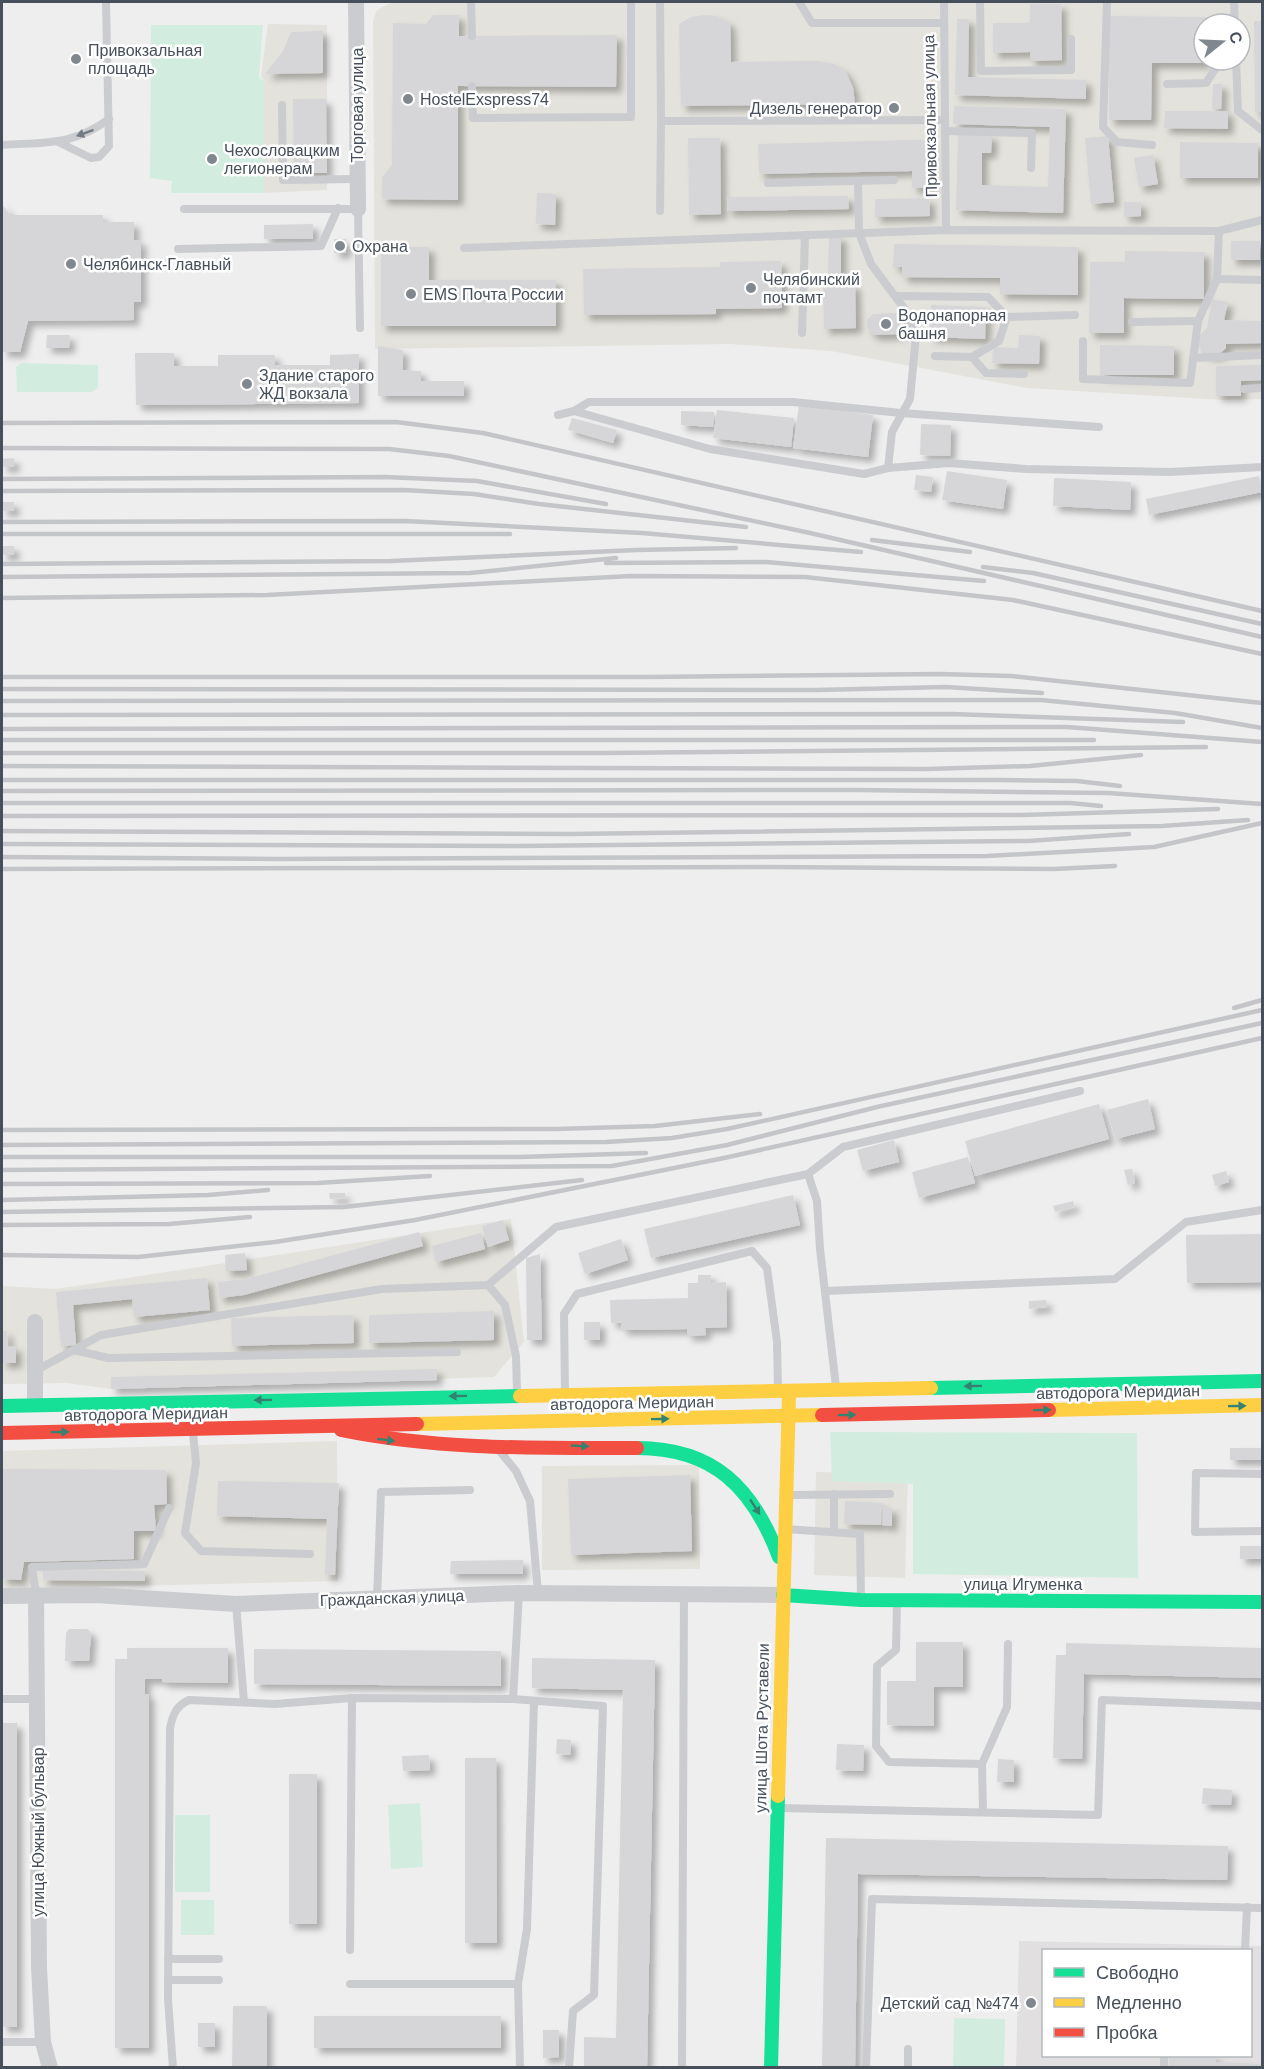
<svg xmlns="http://www.w3.org/2000/svg" width="1264" height="2069" font-family="Arial,sans-serif">
<style>
.commercial{fill:#e4e2dc;fill-rule:evenodd}
.education{fill:#e1dfe0;fill-rule:evenodd}
.green{fill:#d2eddf}
.building{fill:#d6d6d8;filter:url(#shadow)}
.lines{fill:none;stroke-linecap:round;stroke-linejoin:round}
.lane{stroke:#cacccf;stroke-width:8}
.street{stroke:#cacccf;stroke-width:16}
.fast{stroke:#16e098;stroke-width:14}
.slow{stroke:#ffcf43;stroke-width:14}
.jam{stroke:#f24e42;stroke-width:14}
.rail{stroke:#c4c5c8;stroke-width:4.5}
.oneway{fill:#747b83}
.oneway2{fill:#358270}
.poi-dot{fill:#81878e;stroke:#fff;stroke-width:2}
.labels{text-anchor:middle;dominant-baseline:central;stroke-width:5;stroke-linejoin:round;paint-order:stroke}
.poi-label{font-size:16px;fill:#464f5a;stroke:#fff;text-anchor:start}
.street-label{font-size:16px;fill:#464f5a;stroke:#fff}
</style>
<defs>
<filter id="shadow"><feDropShadow dx="5.5" dy="5.5" stdDeviation="3" flood-color="#0004"/></filter>
</defs>
<rect width="100%" height="100%" fill="#efeeee"/>
<g class="commercial">
<path d="M393,2H1262V399L1224,400L1027,388L831,351L730,344L375,349L373,21L377,10ZM1204,24H1240V60H1204Z"/>
<path d="M268,24L327,25V190L264,193V81L261,76Z"/>
<path d="M511,1219L524,1342L494,1377L111,1389L67,1383L2,1384V1286L56,1289Z"/>
<path d="M337,1441L338,1581L2,1589V1451Z"/>
<path d="M699,1465L700,1569L542,1570V1466Z"/>
<path d="M816,1472L908,1474L905,1578L814,1575Z"/>
</g>
<path class="education" d="M1019,1941L1262,1946V2067L1016,2068ZM1044,1950H1250V2056H1044Z"/>
<g class="green">
<path d="M151,25H263L259,77L264,81V193H171L172,181L150,178Z"/>
<path d="M22,363L98,365V388L92,392H17L16,367Z"/>
<path d="M830,1432L1137,1433L1138,1578L913,1574V1484L832,1481Z"/>
<path d="M420,1803L423,1867L391,1869L388,1805Z"/>
<rect x="175" y="1815" width="35" height="77"/>
<rect x="181" y="1900" width="33" height="35"/>
<path d="M954,2018L1005,2019L1004,2067H953Z"/>
</g>
<g class="building">
<path d="M1030,4H1061L1062,60L1030,61V52L993,53V23H1030Z"/>
<path d="M433,15H459V36L617,35L616,87L458,86V200L382,199V177L392,165L393,23L426,24Z"/>
<path d="M705,15L717,16L730,23L731,62L818,61L834,64L846,72L853,88L855,104L681,106L679,24L691,17Z"/>
<path d="M1109,16L1207,17V24H1204V60L1207,63H1152L1151,120H1109Z"/>
<path d="M957,19H969L968,77L1086,80V99L955,95Z"/>
<path d="M1254,21H1262V112H1255Z"/>
<path d="M323,31V73L265,74L283,51L291,32Z"/>
<path d="M1213,84H1222L1221,109H1212Z"/>
<path d="M293,99H326L327,173H294Z"/>
<path d="M954,106L1066,109L1063,213L956,210L958,134L992,135L991,153H982V185L1048,187L1050,127L953,124Z"/>
<path d="M1165,111H1228V129L1164,128Z"/>
<path d="M1108,136L1114,202L1091,204L1085,138Z"/>
<path d="M688,138H720L721,214L689,215Z"/>
<path d="M911,140H930L931,187L912,188V171L759,174L758,144Z"/>
<path d="M1180,142L1258,143V178H1180Z"/>
<path d="M1153,155L1158,184L1139,187L1134,158Z"/>
<path d="M537,193L556,194L555,225L536,224Z"/>
<path d="M848,196L849,209L727,211V197Z"/>
<path d="M929,198L930,216L875,217V199Z"/>
<path d="M1124,202H1141V216L1124,217Z"/>
<path d="M2,204L10,215H103V222H134V240H141V302H134V320L28,321L20,352H2Z"/>
<path d="M313,224V239H264V225Z"/>
<path d="M829,236H841V274H828Z"/>
<rect x="334" y="239" width="12" height="14"/>
<rect x="1231" y="241" width="29" height="19"/>
<path d="M894,244L1078,247V295L1000,294V278L902,277V267H893Z"/>
<path d="M381,247H429V280H556V326H381Z"/>
<path d="M1125,251L1204,252V299L1124,298V333H1089L1090,262H1125Z"/>
<path d="M781,261L782,308L716,309V314L584,315L583,269L720,267V262Z"/>
<path d="M823,284H855L856,328L824,329Z"/>
<path d="M1212,299L1228,302L1224,320L1262,321V343L1226,344V348L1218,355H1207L1199,347V336L1207,328Z"/>
<path d="M931,305L986,307L985,339L930,337Z"/>
<path d="M899,313L904,319L905,328L899,334L874,335L867,328V320L873,314Z"/>
<path d="M47,335H70L69,348H46Z"/>
<path d="M1019,335L1040,336L1039,364L992,363L993,347L1018,348Z"/>
<path d="M1100,345L1174,346V375H1100Z"/>
<path d="M378,346L403,350V370L421,371V381H464V396H378Z"/>
<path d="M135,353H174V366H218V355H275V365H330V355L359,354V403L136,405Z"/>
<path d="M1262,365V380L1241,381V396H1216V366Z"/>
<path d="M799,405L873,415L868,457L793,448Z"/>
<path d="M717,410L794,418L791,447L713,438Z"/>
<path d="M681,411L714,412L713,427L681,425Z"/>
<path d="M572,418L617,430L613,443L568,430Z"/>
<path d="M921,424L951,425L950,456L920,455Z"/>
<path d="M14,458V467H2V459Z"/>
<path d="M947,471L1007,480L1003,509L942,500Z"/>
<path d="M916,475L933,477L931,492L914,490Z"/>
<path d="M1259,476L1262,492L1149,515L1146,499Z"/>
<path d="M1054,478L1131,482L1130,510L1053,506Z"/>
<rect x="2" y="502" width="12" height="9"/>
<rect x="2" y="546" width="12" height="9"/>
<path d="M1148,1099L1155,1129L1115,1139L1107,1110Z"/>
<path d="M1099,1104L1109,1139L975,1176L965,1141Z"/>
<path d="M894,1140L899,1162L863,1171L857,1150Z"/>
<path d="M968,1157L975,1183L919,1198L912,1172Z"/>
<path d="M1132,1169L1135,1183L1128,1185L1124,1170Z"/>
<path d="M1226,1171L1229,1182L1215,1186L1212,1175Z"/>
<path d="M329,1193H345V1198L330,1199Z"/>
<path d="M793,1195L800,1225L651,1258L644,1229Z"/>
<path d="M1073,1201L1074,1207L1055,1212L1053,1206Z"/>
<path d="M503,1220L509,1240L488,1247L482,1226Z"/>
<path d="M419,1232L423,1246L244,1295L219,1298L218,1282L246,1279Z"/>
<path d="M481,1233L485,1249L436,1262L432,1246Z"/>
<path d="M1262,1234V1282L1187,1283L1186,1235Z"/>
<path d="M621,1239L628,1260L585,1274L578,1253Z"/>
<path d="M245,1253L247,1270L226,1271L225,1255Z"/>
<path d="M540,1254L542,1340H527L526,1258Z"/>
<path d="M698,1275H711V1283L726,1282L727,1327L705,1328L706,1335L687,1336V1329L622,1330L621,1323H611L610,1300L688,1298V1283H698Z"/>
<path d="M207,1278L210,1310L134,1317L132,1299L73,1305L76,1345L61,1346L56,1292Z"/>
<path d="M1046,1300L1047,1307L1029,1309V1301Z"/>
<path d="M494,1311V1340L369,1343V1315Z"/>
<path d="M353,1315L354,1343L232,1346L231,1318Z"/>
<rect x="584" y="1322" width="16" height="18"/>
<path d="M2,1331H7L8,1347L16,1346V1363H2Z"/>
<path d="M437,1369V1380L111,1389V1377Z"/>
<rect x="1230" y="1448" width="32" height="12"/>
<path d="M2,1469L166,1470L167,1504L154,1505L156,1531H134V1559L24,1562L21,1580L2,1579Z"/>
<path d="M690,1475L692,1551L571,1555L568,1479Z"/>
<path d="M218,1481L339,1483L335,1575H325L327,1519L217,1516Z"/>
<path d="M845,1501L882,1503L881,1525L844,1524Z"/>
<path d="M883,1507L892,1508V1526L882,1525Z"/>
<rect x="1240" y="1546" width="22" height="13"/>
<path d="M523,1560V1574H450L451,1561Z"/>
<path d="M43,1570L145,1571V1581L43,1580Z"/>
<path d="M69,1629H87L91,1633L89,1661H65L66,1633Z"/>
<path d="M916,1642H963V1687H934V1726L887,1725V1681H916Z"/>
<path d="M1066,1643L1262,1648V1678L1084,1674L1082,1759L1053,1758L1056,1655H1066Z"/>
<path d="M127,1648H228V1683L162,1682V1679H145V1694H149V2048H115V1659H127Z"/>
<path d="M254,1649L501,1651V1686L254,1684Z"/>
<path d="M532,1658L655,1660L647,2067L584,2066V2037L616,2038L623,1690L532,1688Z"/>
<rect x="2" y="1723" width="15" height="304"/>
<path d="M557,1739L571,1740L570,1755L556,1754Z"/>
<path d="M837,1744L864,1745L863,1771L836,1770Z"/>
<path d="M429,1755L430,1770L403,1771L402,1756Z"/>
<path d="M465,1758H496L497,1943H465Z"/>
<path d="M998,1759L1014,1760V1782H997Z"/>
<rect x="289" y="1774" width="28" height="150"/>
<path d="M1203,1788L1232,1790L1231,1805L1202,1804Z"/>
<path d="M826,1838L1228,1846L1227,1880L858,1874L855,2068H822Z"/>
<path d="M233,2006H267V2068H232Z"/>
<rect x="314" y="2016" width="187" height="32"/>
<rect x="198" y="2023" width="17" height="24"/>
<path d="M543,2030H559V2057L543,2058Z"/>
<path d="M1169,2056H1216V2062L1262,2064V2068H1169Z"/>
</g>
<g class="lines">
<g class="lane">
<path d="M471,2L472,36"/>
<path d="M660,2L661,121L945,120"/>
<path d="M799,2L812,23H944"/>
<path d="M944,2L946,230"/>
<path d="M980,2L981,71L1071,70V39"/>
<path d="M1107,2L1103,127L1117,142L1152,145"/>
<path d="M1234,2L1235,24"/>
<path d="M1236,60L1238,111L1262,130"/>
<path d="M1167,84L1206,83L1221,60"/>
<path d="M472,86L473,118L631,117V2"/>
<path d="M282,105L283,180L357,179"/>
<path d="M945,131L1032,133L1031,168"/>
<path d="M58,142L91,158L99,157L109,146L106,2"/>
<path d="M2,145C44,142 73,146 109,119"/>
<path d="M858,181L859,233L871,264L912,319L916,335L910,399L892,432L888,468L949,463L1026,469L1170,472L1262,467"/>
<path d="M768,183L894,180"/>
<path d="M184,209H358L360,328"/>
<path d="M660,211L661,121"/>
<path d="M464,248L946,230L1219,231L1262,220"/>
<path d="M178,249L321,246L338,208"/>
<path d="M1217,279L1262,280"/>
<path d="M896,296L988,297L1007,317L1075,315"/>
<path d="M1132,322L1198,321"/>
<path d="M802,333L805,235"/>
<path d="M1083,341V379L1190,383L1198,321L1217,279L1219,231"/>
<path d="M935,356L972,357L999,341L1007,317"/>
<path d="M972,357L986,373L1024,374"/>
<path d="M1193,358L1262,355"/>
<path d="M1244,389L1262,388"/>
<path d="M574,411L589,402H793L901,413L1099,427"/>
<path d="M558,415L574,411L710,449L864,474L888,468"/>
<path d="M808,1174L843,1147L1080,1091"/>
<path d="M488,1285L556,1227L808,1174L817,1201L820,1249L836,1387"/>
<path d="M825,1291L1115,1279L1186,1222L1262,1210"/>
<path d="M74,1350L108,1358L457,1352"/>
<path d="M35,1371L101,1335L382,1289L488,1285L505,1305L516,1356L517,1392"/>
<path d="M565,1393L564,1314L577,1294L752,1251L767,1268L777,1342L778,1387"/>
<path d="M193,1433L196,1463L185,1533L201,1551L310,1554"/>
<path d="M497,1448L516,1471L530,1501L538,1593"/>
<path d="M1262,1474L1196,1473L1195,1532L1262,1531"/>
<path d="M789,1495L890,1494"/>
<path d="M785,1529L860,1534L861,1599"/>
<path d="M834,1532V1494"/>
<path d="M36,1595L32,1567L144,1564L169,1508"/>
<path d="M377,1599L381,1492L470,1490"/>
<path d="M897,1600L896,1650L877,1666L876,1746L889,1762L982,1764"/>
<path d="M236,1604L244,1702"/>
<path d="M2,1699H37"/>
<path d="M513,1699L519,1593"/>
<path d="M780,1808L1098,1815L1102,1700L1262,1706"/>
<path d="M983,1812L982,1764L1007,1707L1008,1644"/>
<path d="M350,1950L352,1698"/>
<path d="M1245,1950L1247,1907"/>
<path d="M168,1959H219"/>
<path d="M168,1980H219"/>
<path d="M350,1984H518"/>
<path d="M2,2042H43"/>
<path d="M173,2068L168,1999L170,1728C173,1714 176,1706 189,1700L275,1704L352,1698L513,1699L603,1706L594,1995L573,2011L569,2068"/>
<path d="M520,2068L518,1984L527,1929L534,1701"/>
<path d="M682,2068L684,1592"/>
<path d="M866,2068L872,1899L1262,1908"/>
<path d="M908,2068V2049"/>
<path d="M1164,2068V2056"/>
</g>
<g class="street">
<path d="M356,2L358,209"/>
<path d="M35,1322V1404"/>
<path d="M36,1595L39,1968L43,2042L50,2068"/>
<path d="M2,1596L95,1595L236,1604L519,1593L783,1595"/>
</g>
<g class="fast">
<path d="M931,1388L1262,1381"/>
<path d="M2,1406L520,1396"/>
<path d="M637,1448C714,1448 753,1488 779,1557"/>
<path d="M783,1595L861,1600L1262,1602"/>
<path d="M771,2068L778,1796"/>
</g>
<g class="slow">
<path d="M520,1396L931,1388"/>
<path d="M1049,1410L1262,1405"/>
<path d="M417,1424L822,1415"/>
<path d="M778,1796L789,1397"/>
</g>
<g class="jam">
<path d="M822,1415L1049,1410"/>
<path d="M341,1430C438,1450 539,1448 637,1448"/>
<path d="M2,1433L417,1424"/>
</g>
<g class="rail">
<path d="M2,423L396,422L483,433L1262,611"/>
<path d="M2,448L389,449L449,456L810,533L1262,637"/>
<path d="M2,479L385,477L477,481L606,504"/>
<path d="M2,491L404,490L474,494L539,504L746,527"/>
<path d="M2,522L405,521L642,533L861,552"/>
<path d="M2,534H510"/>
<path d="M872,540L970,552"/>
<path d="M606,563L766,562L984,581"/>
<path d="M2,564L391,561L636,550L736,548"/>
<path d="M983,567L1033,573L1262,624"/>
<path d="M2,577L470,573L616,558"/>
<path d="M2,598L267,595L631,576L805,577L1013,600L1262,654"/>
<path d="M2,677H647L940,674L1012,676L1262,703"/>
<path d="M2,689L817,690L946,687L1042,693"/>
<path d="M2,701L1041,700L1175,713L1262,728"/>
<path d="M2,715L951,714L1183,722"/>
<path d="M2,729L1067,727L1262,742"/>
<path d="M2,740H1094"/>
<path d="M2,753H606L1206,747"/>
<path d="M2,766L927,769L1030,766L1141,755"/>
<path d="M2,780H998L1077,781L1120,786"/>
<path d="M2,791L857,790L1108,793L1262,804"/>
<path d="M2,803H1070L1101,806"/>
<path d="M2,816L1022,815L1218,809"/>
<path d="M2,831L570,834L1162,826L1248,820"/>
<path d="M2,844L517,846L1028,841L1129,834"/>
<path d="M2,857L276,859L987,856L1154,847L1262,823"/>
<path d="M2,869L772,867L1054,869L1115,866"/>
<path d="M1234,1008L1262,1000"/>
<path d="M2,1130L556,1129L655,1126L760,1114"/>
<path d="M2,1145L606,1142L672,1138L727,1129L1262,1010"/>
<path d="M2,1157H520L646,1153"/>
<path d="M2,1170L612,1166L727,1145L877,1107L1262,1023"/>
<path d="M2,1184L318,1183L430,1176"/>
<path d="M2,1200L208,1195L268,1190"/>
<path d="M2,1212L344,1207L582,1180"/>
<path d="M2,1225L169,1224L250,1217"/>
<path d="M2,1255L138,1257L275,1242L415,1220L724,1158L1262,1038"/>
</g>
</g>
<defs><path id="oneway-solid" d="M-6-.8H1V-3.2L6.5 0L1 3.2V.8H-6Z" transform="scale(1.5)"/></defs>
<use class="oneway" href="#oneway-solid" transform="translate(85 133) rotate(160)"/>
<g class="oneway2">
<use href="#oneway-solid" transform="translate(973 1386) rotate(179)"/>
<use href="#oneway-solid" transform="translate(458 1396) rotate(179)"/>
<use href="#oneway-solid" transform="translate(263 1400) rotate(179)"/>
<use href="#oneway-solid" transform="translate(1237 1406) rotate(-1)"/>
<use href="#oneway-solid" transform="translate(1042 1410) rotate(-1)"/>
<use href="#oneway-solid" transform="translate(847 1415) rotate(-1)"/>
<use href="#oneway-solid" transform="translate(660 1419) rotate(-1)"/>
<use href="#oneway-solid" transform="translate(60 1432) rotate(-1)"/>
<use href="#oneway-solid" transform="translate(386 1440) rotate(7)"/>
<use href="#oneway-solid" transform="translate(580 1446) rotate(3)"/>
<use href="#oneway-solid" transform="translate(755 1507) rotate(57)"/>
</g>
<g class="poi-dot">
<circle cx="76" cy="59" r="6"/>
<circle cx="408" cy="99" r="6"/>
<circle cx="894" cy="108" r="6"/>
<circle cx="212" cy="159" r="6"/>
<circle cx="340" cy="246" r="6"/>
<circle cx="71" cy="264" r="6"/>
<circle cx="751" cy="288" r="6"/>
<circle cx="411" cy="294" r="6"/>
<circle cx="886" cy="324" r="6"/>
<circle cx="247" cy="384" r="6"/>
<circle cx="1031" cy="2003" r="6"/>
</g>
<g class="labels">
<g class="poi-label">
<text x="88" y="50">Привокзальная<tspan x="88" dy="18">площадь</tspan></text>
<text x="420" y="99">HostelExspress74</text>
<text x="882" y="108" text-anchor="end">Дизель генератор</text>
<text x="224" y="150">Чехословацким<tspan x="224" dy="18">легионерам</tspan></text>
<text x="352" y="246">Охрана</text>
<text x="83" y="264">Челябинск-Главный</text>
<text x="763" y="279">Челябинский<tspan x="763" dy="18">почтамт</tspan></text>
<text x="423" y="294">EMS Почта России</text>
<text x="898" y="315">Водонапорная<tspan x="898" dy="18">башня</tspan></text>
<text x="259" y="375">Здание старого<tspan x="259" dy="18">ЖД вокзала</tspan></text>
<text x="1019" y="2003" text-anchor="end">Детский сад №474</text>
</g>
<g class="street-label">
<text transform="translate(357 105) rotate(-90)">Торговая улица</text>
<text transform="translate(930 116) rotate(-91)">Привокзальная улица</text>
<text transform="translate(1118 1392) rotate(-1)">автодорога Меридиан</text>
<text transform="translate(632 1403) rotate(-1)">автодорога Меридиан</text>
<text transform="translate(146 1414) rotate(-1)">автодорога Меридиан</text>
<text x="1023" y="1584">улица Игуменка</text>
<text transform="translate(392 1598) rotate(-2)">Гражданская улица</text>
<text transform="translate(762 1728) rotate(-89)">улица Шота Руставели</text>
<text transform="translate(38 1832) rotate(-90)">улица Южный бульвар</text>
</g>
</g>
<rect width="1264" height="2069" fill="none" stroke="#464f5a" stroke-width="6"/>
<rect x="1042" y="1949" width="210" height="108" fill="#ffffff" stroke="#b5b9bd" stroke-width="1.5"/>
<rect x="1054" y="1968" width="30" height="9" fill="#16e098" stroke="#b5b9bd" stroke-width="1.5"/>
<text x="1096" y="1979" font-size="18" fill="#464f5a">Свободно</text>
<rect x="1054" y="1998" width="30" height="9" fill="#ffcf43" stroke="#b5b9bd" stroke-width="1.5"/>
<text x="1096" y="2009" font-size="18" fill="#464f5a">Медленно</text>
<rect x="1054" y="2028" width="30" height="9" fill="#f24e42" stroke="#b5b9bd" stroke-width="1.5"/>
<text x="1096" y="2039" font-size="18" fill="#464f5a">Пробка</text>
<g transform="translate(1222 42) rotate(72)"><circle r="28" fill="#ffffff" stroke="#b5b9bd" stroke-width="1.5"/>
<path d="M0-4.5L10 22L0 15L-10 22Z" fill="#81878e"/>
<text y="-9" font-size="16" font-weight="bold" text-anchor="middle" fill="#464f5a">С</text>
</g>
</svg>
